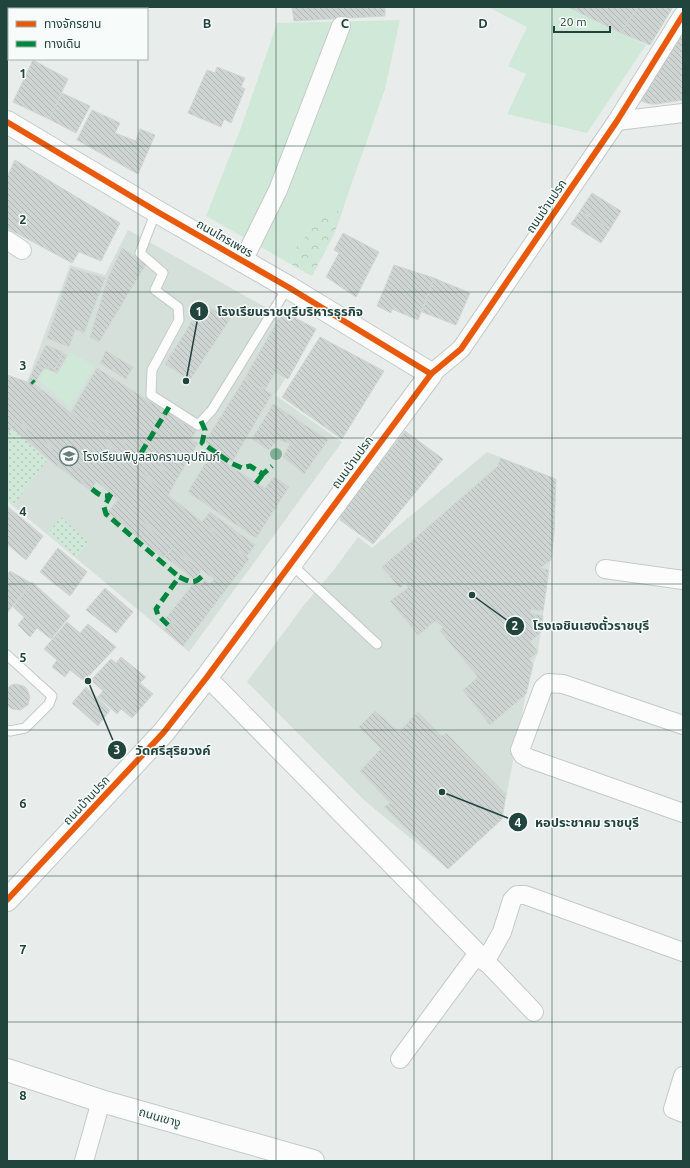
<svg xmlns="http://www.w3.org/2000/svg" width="690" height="1168" font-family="Ubuntu,'Noto Sans Thai',sans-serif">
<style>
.built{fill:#d5e0db}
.grass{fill:#d0e8d8}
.forest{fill:url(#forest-crowns)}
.park{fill:url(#park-dots)}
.building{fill:url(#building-back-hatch);stroke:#d0d6d4}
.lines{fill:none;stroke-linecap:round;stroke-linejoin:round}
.service-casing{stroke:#c4cac8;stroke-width:11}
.minor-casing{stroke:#c4cac8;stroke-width:20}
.tertiary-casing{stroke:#c4cac8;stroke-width:24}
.service{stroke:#fcfcfc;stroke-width:9}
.minor{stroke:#fcfcfc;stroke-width:18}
.tertiary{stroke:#fcfcfc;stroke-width:22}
.quiet{stroke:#00873e;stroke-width:5;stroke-dasharray:10 5;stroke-linecap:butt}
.cycleway-casing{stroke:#f7fbf9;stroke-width:8}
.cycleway{stroke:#e8590c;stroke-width:6}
.tree{fill:#7eb195}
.grid{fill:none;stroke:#21443d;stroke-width:1;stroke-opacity:0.55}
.labels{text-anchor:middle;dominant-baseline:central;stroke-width:3;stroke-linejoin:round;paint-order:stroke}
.street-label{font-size:12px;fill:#21443d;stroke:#f7fbf9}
.poi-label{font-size:12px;fill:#21443d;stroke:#f7fbf9;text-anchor:start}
.grid-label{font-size:13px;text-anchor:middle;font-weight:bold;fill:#21443d;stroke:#f7fbf9;stroke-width:3;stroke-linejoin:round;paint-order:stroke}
.leader{fill:none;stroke:#21443d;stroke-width:1.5}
.callout-dot{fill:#21443d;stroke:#f7fbf9;stroke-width:1.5}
.mark-label{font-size:12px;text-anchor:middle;font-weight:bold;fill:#fff}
.callout-label{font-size:13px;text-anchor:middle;font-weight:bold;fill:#21443d;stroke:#f7fbf9;stroke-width:3;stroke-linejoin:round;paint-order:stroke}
</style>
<defs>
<pattern id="forest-crowns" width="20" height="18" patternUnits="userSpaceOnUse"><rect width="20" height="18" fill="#d0e8d8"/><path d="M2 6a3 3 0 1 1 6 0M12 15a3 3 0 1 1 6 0" fill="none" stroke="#b2c8ba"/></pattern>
<pattern id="park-dots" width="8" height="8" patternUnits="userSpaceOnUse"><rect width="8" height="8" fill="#d0e8d8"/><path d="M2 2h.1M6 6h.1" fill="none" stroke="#b2c8ba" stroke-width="1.8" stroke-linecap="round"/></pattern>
<pattern id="building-back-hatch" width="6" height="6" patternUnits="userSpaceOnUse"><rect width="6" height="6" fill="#ced4d2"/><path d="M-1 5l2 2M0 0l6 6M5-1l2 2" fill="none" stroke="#b1b7b5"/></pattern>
</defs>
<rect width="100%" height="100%" fill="#e8edeb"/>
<g class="built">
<path d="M128,230L313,334L275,395L342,442L189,652L7,501V376L27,382L70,265L105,275Z"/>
<path d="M487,452L556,479L554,533L538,652L533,665L526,693L502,819L448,869L365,801L247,682L304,605L333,571L358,537L372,548Z"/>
</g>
<g class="grass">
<path d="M488,7H568L646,45L587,133L507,114L526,74L508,66L527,27Z"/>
<path d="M400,20L385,89L334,234L312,276L206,216L242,125L277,23Z"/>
<path d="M70,352L95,366L70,407L38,380L46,369L58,375Z"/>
</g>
<path class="forest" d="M344,207L334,234L312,276L285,261L318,222Z"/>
<g class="park">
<path d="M12,428L48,459L13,506L7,501V435Z"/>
<path d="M61,517L89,542L76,558L48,533Z"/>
</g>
<g class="building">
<path d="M292,7H388H385V16L294,21Z"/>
<path d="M568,7H638L621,33Z"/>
<path d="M638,7H673L650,45L621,33Z"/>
<path d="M683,32V100L656,104H650L641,101L655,74Z"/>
<path d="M33,60L68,79L49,119L13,102Z"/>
<path d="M217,67L245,78L241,87L245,89L231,123L224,119L221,127L188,113L207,70L215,73Z"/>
<path d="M62,93L90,106L76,133L49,119Z"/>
<path d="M92,110L120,123L115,133L136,141L140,129L155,135L138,174L77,140Z"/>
<path d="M15,160L120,223L101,261L79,252L72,263L7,228V177Z"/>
<path d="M592,193L621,211L610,229L580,211Z"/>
<path d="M580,211L610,229L601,243L571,224Z"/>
<path d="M343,233L379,252L356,297L326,277L339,253L334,250Z"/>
<path d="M122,248L146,264L99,342L90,337L108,278Z"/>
<path d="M394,265L434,278L418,320L392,309L391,313L377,306Z"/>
<path d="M71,268L105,278L84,333L75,329L69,347L47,338Z"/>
<path d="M434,278L470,293L456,325L422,312Z"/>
<path d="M203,304L230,319L190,380L165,364Z"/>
<path d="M283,311L316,329L288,379L275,372L265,390L245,378Z"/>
<path d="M320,337L384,371L342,439L282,397Z"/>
<path d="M46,345L63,352L55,369L37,363Z"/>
<path d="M106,351L133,367L126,379L100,363Z"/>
<path d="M63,353L67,355L57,373L44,368L34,384L28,382L37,363L55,369Z"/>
<path d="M97,368L196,431L191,439L198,443L177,479L141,453L73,409Z"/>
<path d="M7,375L36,385L71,413L168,495L249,559L190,637L166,618L195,582L200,586L205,580L210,584L214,579L173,548L96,481L16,420L11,427L12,428L7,435Z"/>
<path d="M245,378L272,394L232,462L205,442Z"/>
<path d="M273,404L328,440L304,474L283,457L290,444L278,439L269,450L252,439Z"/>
<path d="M73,409L141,453L177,479L168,495L71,413Z"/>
<path d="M16,420L96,481L91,491L48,459L11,427Z"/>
<path d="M405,431L443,459L373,544L340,520V514Z"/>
<path d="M211,454L265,488L274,477L289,487L256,538L188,492Z"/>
<path d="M500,458L556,479L554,533L551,560L540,568L549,570L543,611L531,609L530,613L543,616L541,632L530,642L538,652L529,659L533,665L526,694L490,725L463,690L478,677L440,631L443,627L435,621L418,635L390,601L408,588L405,583L400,588L382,567L498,466Z"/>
<path d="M118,500L173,548L163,558L108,512Z"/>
<path d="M7,506L43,536L26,560L7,544Z"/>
<path d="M210,512L255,545L246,557L202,522Z"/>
<path d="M58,548L87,572L70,596L40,572Z"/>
<path d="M173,548L201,570L195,580L165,557Z"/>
<path d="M10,571L31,583L7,613V575Z"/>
<path d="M32,582L70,616L51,639L37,628L30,637L18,625L24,617L13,607Z"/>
<path d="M105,588L133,612L116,633L86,610Z"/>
<path d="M171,621L190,637L183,646L164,630Z"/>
<path d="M67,622L80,633L88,624L116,647L84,681L70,670L65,677L52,667L57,660L44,649Z"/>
<path d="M121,657L146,677L140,683L153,694L132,718L121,709L117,714L98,697L103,691L91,680L111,659L116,663Z"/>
<path d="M15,684L24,686L27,689L30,697L28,705L20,710L12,709L7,705V689L11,685Z"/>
<path d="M86,687L110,710L98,726L72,703Z"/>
<path d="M375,711L399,732L418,712L442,736L446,733L506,794L502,819L448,869L384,807L390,803L360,771L381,749L359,727Z"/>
</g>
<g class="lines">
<g class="service-casing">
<g id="service">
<path d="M156,211L140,253L163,273L155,290L178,307L179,320L152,370L151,395L198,425L212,410L288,287"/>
<path d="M291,564L377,644"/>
<path d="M7,655L52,696L49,704L25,728L10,731L7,730"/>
</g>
</g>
<g class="minor-casing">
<g id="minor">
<path d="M617,121L683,113"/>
<path d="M7,240L22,250"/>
<path d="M243,261L278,190L341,26"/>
<path d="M431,374L461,349L617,121L683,15"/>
<path d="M605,569L683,580"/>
<path d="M207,677L478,953L534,1012"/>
<path d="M683,725L563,684L548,683L543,688L520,750L523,755L528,758L683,813"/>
<path d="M485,962L502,932L512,900L517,895H525L683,952"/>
<path d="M400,1059L478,953"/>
<path d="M683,1076L673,1109L683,1113"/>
<path d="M84,1161L101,1101"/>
</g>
</g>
<g class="tertiary-casing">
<g id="tertiary">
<path d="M7,122L156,211L288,287L431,374L207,677L164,732L7,900"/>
<path d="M7,1070L101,1101L313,1161"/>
</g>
</g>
<use href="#service" class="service"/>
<use href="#minor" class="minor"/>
<use href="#tertiary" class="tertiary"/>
<g class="quiet">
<path d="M32,381L34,383"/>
<path d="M201,421L205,430L202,443L231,463L242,468L250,466L263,474L272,466"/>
<path d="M141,453L169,407"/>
<path d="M256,483L263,474"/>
<path d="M92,489C98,494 104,499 111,494"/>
<path d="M111,494L104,507L106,514L179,577"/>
<path d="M168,625L158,615L156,609L179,577C193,583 194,585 205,573"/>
</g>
<g class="cycleway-casing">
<g id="cycleway">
<path d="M7,122L156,211L288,287L431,374"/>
<path d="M7,900L164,732L207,677L431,374L461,349L617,121L683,15"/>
</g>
</g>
<use href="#cycleway" class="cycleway"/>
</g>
<circle class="tree" cx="276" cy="454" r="6"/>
<path class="grid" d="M138,7V9M276,7V1161M414,7V1161M552,7V1161M138,59V1161M7,146H683M7,292H683M7,438H683M7,584H683M7,730H683M7,876H683M7,1022H683"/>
<defs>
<g id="school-ring" transform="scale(1)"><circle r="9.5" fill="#f7fbf9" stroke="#677f7a" stroke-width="1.5"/><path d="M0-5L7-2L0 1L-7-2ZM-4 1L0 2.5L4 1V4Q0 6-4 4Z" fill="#677f7a"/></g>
</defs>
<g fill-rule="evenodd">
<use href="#school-ring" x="69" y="456"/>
</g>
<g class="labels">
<g class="street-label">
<text transform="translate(546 206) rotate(-56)">ถนนบ้านปรก</text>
<text transform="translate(225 238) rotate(30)">ถนนไกรเพชร</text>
<text transform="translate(352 462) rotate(-54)">ถนนบ้านปรก</text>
<text transform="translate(86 800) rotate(-47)">ถนนบ้านปรก</text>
<text transform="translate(160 1117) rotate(16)">ถนนเขางู</text>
</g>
<g class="poi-label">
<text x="83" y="456">โรงเรียนพิบูลสงครามอุปถัมภ์</text>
</g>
</g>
<g class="grid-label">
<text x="207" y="28">B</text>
<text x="345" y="28">C</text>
<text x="483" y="28">D</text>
<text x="23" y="78">1</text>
<text x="23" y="224">2</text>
<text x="23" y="370">3</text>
<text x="23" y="516">4</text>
<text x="23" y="662">5</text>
<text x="23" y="808">6</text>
<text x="23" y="954">7</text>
<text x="23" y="1100">8</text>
</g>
<path class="leader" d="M186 381L199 311M472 595L515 626M88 681L117 750M442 792L518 822"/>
<g class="callout-dot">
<circle cx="186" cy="381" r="4"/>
<circle cx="472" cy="595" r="4"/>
<circle cx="88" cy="681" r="4"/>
<circle cx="442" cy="792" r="4"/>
<circle cx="199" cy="311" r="10"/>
<circle cx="515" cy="626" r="10"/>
<circle cx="117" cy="750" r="10"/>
<circle cx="518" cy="822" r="10"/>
</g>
<g class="mark-label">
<text x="199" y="316">1</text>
<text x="515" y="630">2</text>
<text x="117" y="754">3</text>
<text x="518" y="827">4</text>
</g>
<g class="callout-label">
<text x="290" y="316">โรงเรียนราชบุรีบริหารธุรกิจ</text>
<text x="591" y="630">โรงเจชินเฮงตั้วราชบุรี</text>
<text x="173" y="755">วัดศรีสุริยวงค์</text>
<text x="587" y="827">หอประชาคม ราชบุรี</text>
</g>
<rect width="690" height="1168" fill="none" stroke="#21443d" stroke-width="16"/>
<rect x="8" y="8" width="140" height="52" fill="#f7fbf9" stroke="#a1b2ae"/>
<rect x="16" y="21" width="20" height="6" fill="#e8590c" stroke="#a1b2ae"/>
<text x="44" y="28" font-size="12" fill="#21443d">ทางจักรยาน</text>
<rect x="16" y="41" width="20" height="6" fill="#00873e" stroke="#a1b2ae"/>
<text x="44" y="48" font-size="12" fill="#21443d">ทางเดิน</text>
<path d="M554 26v6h56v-6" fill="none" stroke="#21443d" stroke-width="2"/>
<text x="560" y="26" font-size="12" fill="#21443d" stroke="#f7fbf9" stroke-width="3" paint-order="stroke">20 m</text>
</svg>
